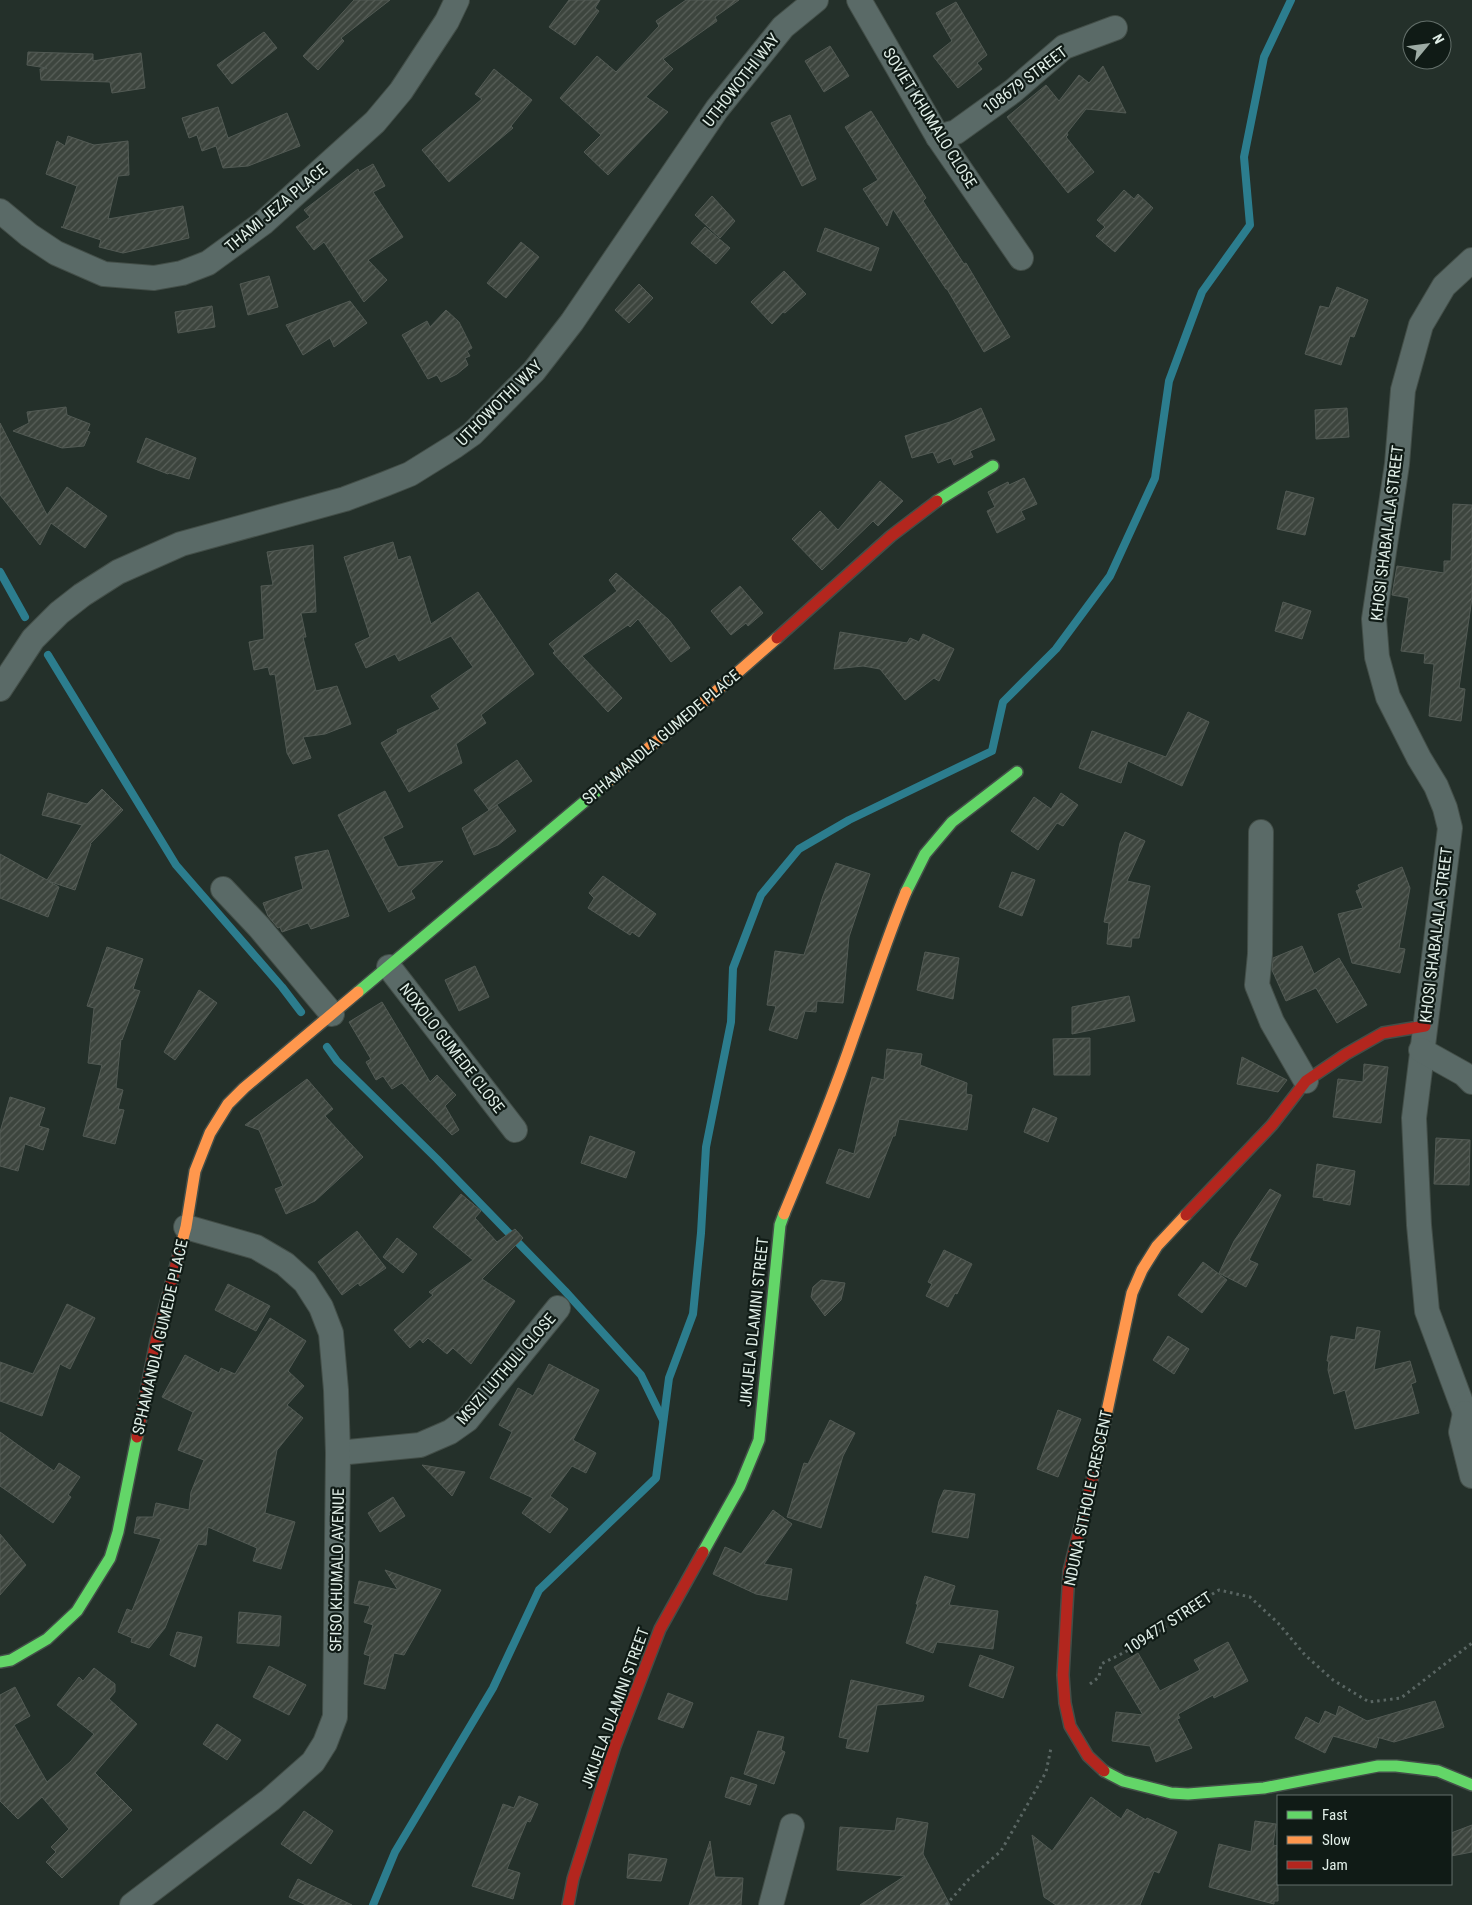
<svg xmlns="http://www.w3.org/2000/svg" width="1472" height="1905" font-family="'Roboto Condensed',sans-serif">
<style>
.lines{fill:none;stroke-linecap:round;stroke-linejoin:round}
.stream{stroke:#2c7d8e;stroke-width:8}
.building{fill:url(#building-hatch);stroke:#525a54}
.street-casing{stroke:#434e48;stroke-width:26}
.fast-casing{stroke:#434e48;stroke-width:14}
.slow-casing{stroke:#434e48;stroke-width:14}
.jam-casing{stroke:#434e48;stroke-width:14}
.path{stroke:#5a6663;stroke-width:3;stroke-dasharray:2.5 4;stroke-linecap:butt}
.street{stroke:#5a6a67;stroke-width:24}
.fast{stroke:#63d668;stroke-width:11}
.slow{stroke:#ff974d;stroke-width:11}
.jam{stroke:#b3261e;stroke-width:11}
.labels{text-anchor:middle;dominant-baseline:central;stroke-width:4.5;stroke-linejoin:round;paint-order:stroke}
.street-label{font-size:16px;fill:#e0eee7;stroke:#101b16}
</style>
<defs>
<pattern id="building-hatch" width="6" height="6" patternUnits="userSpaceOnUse" patternTransform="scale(1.25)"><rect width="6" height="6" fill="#3d453e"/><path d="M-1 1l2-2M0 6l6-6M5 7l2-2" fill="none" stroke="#59605a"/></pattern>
</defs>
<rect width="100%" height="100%" fill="#24302a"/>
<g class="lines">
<g class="stream">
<path d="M0,572L25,617"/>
<path d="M48,655L176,865L282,987L301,1012"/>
<path d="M327,1047L337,1061L437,1159L565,1291L641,1375L663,1420"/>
<path d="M373,1905L395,1852L493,1688L539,1590L656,1478L669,1378L693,1314L701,1233L706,1147L731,1022L733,968L761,895L799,849L849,820L992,751L1003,702L1056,649L1110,576L1155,478L1169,381L1202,292L1250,225L1244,157L1264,57L1291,0"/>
</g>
</g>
<g class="building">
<path d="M354,0H390L341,38L344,41L318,70L303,56Z"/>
<path d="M569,0H600L595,8L599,11L575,45L549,27Z"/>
<path d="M686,0H739L715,17L717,21L663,59L673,69L646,97L668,112L608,175L584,152L601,135L560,98L597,56L616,72L659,26L656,21Z"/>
<path d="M956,2L987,55L977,63L982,69L958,88L933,56L952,41L936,13Z"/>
<path d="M264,32L277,48L232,84L217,65Z"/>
<path d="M830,46L849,76L824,92L805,61Z"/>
<path d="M28,52L93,54V61L141,53L145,88L112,93L110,82L41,80L40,69L47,68L27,65Z"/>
<path d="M1103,66L1126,113L1086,109L1067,133L1068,135L1066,137L1094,172L1068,193L1007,117L1046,85L1059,101L1079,75L1089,83Z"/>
<path d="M494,69L532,100L511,126L513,128L449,182L422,150L482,99L475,94Z"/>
<path d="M218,107L228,138L287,113L300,146L248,166L223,168L216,146L202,151L197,135L189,138L182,118Z"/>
<path d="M871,111L926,198L923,201L964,264L966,263L1010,337L984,352L947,289H946L893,209L887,226L863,189L878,180L845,127Z"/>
<path d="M790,115L816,179L802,186L771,123Z"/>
<path d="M68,136L94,145L128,141L129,175L118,176L108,219L183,206L189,238L123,253L99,247L101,240L61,227H63L77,186L46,174L57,141L65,146Z"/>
<path d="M373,164L385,186L373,192L403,237L368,260L387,280L364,302L324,242L314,250L296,227L310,217L304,210L358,169L359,172Z"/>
<path d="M1124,190L1134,199L1138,194L1153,208L1115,252L1096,236L1105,227L1097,220Z"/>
<path d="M712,196L735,221L720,238L695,215Z"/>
<path d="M705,227L730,248L716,264L691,243Z"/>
<path d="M825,228L879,248L871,271L817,251Z"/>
<path d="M521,242L539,257L506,298L487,283Z"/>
<path d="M784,271L806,294L785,313L783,312L772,324L751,302Z"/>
<path d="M269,276L278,307L248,315L240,284Z"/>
<path d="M639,284L653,298L629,323L615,310Z"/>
<path d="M1337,287L1368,300L1354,337L1350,336L1341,365L1305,354L1320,306L1329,308Z"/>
<path d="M350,301L367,323L334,347L330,338L303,355L286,325Z"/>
<path d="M212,306L215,327L178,333L175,312Z"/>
<path d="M446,310L459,322L472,348L467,351L470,356L465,358L468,365L457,374L441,382L437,375L428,379L402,335L427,321L430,327Z"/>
<path d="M66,407L67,415L90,424L87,431L90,432L84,446L62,448L13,431L29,423L27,412Z"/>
<path d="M981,408L995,440L970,451L973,457L954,465L951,458L938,463L933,452L912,458L905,436L950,422Z"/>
<path d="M1347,408L1349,437L1316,439L1315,410Z"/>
<path d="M0,423L47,515L67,487L107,516L85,548L51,523L40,545L0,495Z"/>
<path d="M146,438L196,458L189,479L169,473L168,474L137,462Z"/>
<path d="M1024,478L1037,504L1021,511L1025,519L997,533L987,511L995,507L988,492L1008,482L1009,485Z"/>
<path d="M880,481L903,501L878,526L873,521L822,570L792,539L820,511L838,530Z"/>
<path d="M1286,491L1314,498L1305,535L1277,529Z"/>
<path d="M1453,504L1472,505V598L1459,688L1465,689L1461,721L1429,716L1434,664L1424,663L1425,654L1401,651L1409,598L1392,595L1397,566L1444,573V561H1451Z"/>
<path d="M393,542L398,560L410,556L431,624L478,592L534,674L481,715L486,723L456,744L462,763L409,792L381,743L398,733L397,730L440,709L431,696L473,667L451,636L399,661L395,654L366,668L355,644L370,637L344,557Z"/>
<path d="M313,545L316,612L301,613L306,637H303L316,691L337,686L351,724L325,734L303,737L311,758L293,764L287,753L275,674L270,675L268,667L254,670L249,642L264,639L261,586L273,585L267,552Z"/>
<path d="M616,573L669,620L690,648L671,662L638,619L630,627L628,625L582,656L622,698L608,712L553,653L555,651L549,644L617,591L609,580Z"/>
<path d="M740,586L763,613L748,626L746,623L731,635L711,611Z"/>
<path d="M1283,602L1311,611L1302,639L1275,631Z"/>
<path d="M840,632L907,643L910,638L919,642L923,634L954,649L939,681L934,678L905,700L880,669L863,666L834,669Z"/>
<path d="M1188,712L1209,722L1182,786L1128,761L1121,783L1079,768L1092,731L1166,757Z"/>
<path d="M517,760L532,781L489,810L474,790Z"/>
<path d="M102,789L123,810L90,844H91L75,890L48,881L59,887L48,917L0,898V854L47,880L82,825L42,815L48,793L87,804Z"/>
<path d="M385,791L403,827L383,837L398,867L443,861L411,891L415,898L389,912L338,815Z"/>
<path d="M1061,793L1078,805L1063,826L1057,823L1038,850L1011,831L1034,797L1051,809Z"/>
<path d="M497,805L516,831L498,845L474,855L462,828Z"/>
<path d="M1125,832L1145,841L1127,881L1150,886L1139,938H1132L1131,947L1107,944L1109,923L1104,922L1120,843Z"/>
<path d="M328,850L349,916L311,929L308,923L282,932L280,927L278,928L268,916L263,903L303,889L295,857Z"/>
<path d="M836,863L870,874L849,937L843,1003L817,1001L816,1012L805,1011L797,1039L769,1030L776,1006L767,1005L775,951L804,955L823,896Z"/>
<path d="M1402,867L1410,888L1399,948L1405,949L1400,973L1352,963L1338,914L1363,908L1356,891L1360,889L1358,885Z"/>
<path d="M1012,872L1035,880L1022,916L999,907Z"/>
<path d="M603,876L656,914L639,937L632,932L630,935L588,908L594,898L589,893Z"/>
<path d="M1302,946L1314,974L1339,958L1367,1005L1337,1023L1316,988L1286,1001L1272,970L1273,958Z"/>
<path d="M107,947L143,959L133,989L140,991L122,1040L121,1039L116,1088L123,1090L118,1109L124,1110L115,1144L83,1136L102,1065L88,1063L94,1008L87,1006Z"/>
<path d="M925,952L959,958L953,999L917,990Z"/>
<path d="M475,966L489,997L459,1011L445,980Z"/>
<path d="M199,990L217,1003L175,1060L164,1052Z"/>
<path d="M1129,996L1135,1021L1072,1034V1007Z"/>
<path d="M382,1002L430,1082L437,1075L456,1095L445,1106L459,1130L452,1135L402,1083L392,1089L383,1076L376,1080L366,1062L371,1059L349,1022Z"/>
<path d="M1090,1038V1075H1054L1053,1039Z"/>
<path d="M887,1049L922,1054L920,1065L967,1083L966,1094L972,1095L967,1130L899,1119L895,1136H893L869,1198L826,1183L839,1149L854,1154L872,1077L884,1080Z"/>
<path d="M1242,1057L1287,1080L1278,1092L1237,1084Z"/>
<path d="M1364,1064L1388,1067L1381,1123L1333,1117L1338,1079L1363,1082Z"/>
<path d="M307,1079L333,1109L325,1116L363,1157L315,1201L286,1214L275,1189L283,1186L259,1130L245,1125Z"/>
<path d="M10,1097L45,1108L39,1126L49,1129L43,1150L25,1144L18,1171L0,1166V1132Z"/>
<path d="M1033,1108L1057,1118L1048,1142L1024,1132Z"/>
<path d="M590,1136L635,1152L626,1178L581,1163Z"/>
<path d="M1436,1138L1470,1140L1469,1185L1434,1184Z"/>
<path d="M1317,1164L1355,1171L1350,1205L1323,1200L1324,1198L1313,1197Z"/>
<path d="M1270,1189L1281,1195L1249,1260L1258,1264L1246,1287L1219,1273L1234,1241Z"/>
<path d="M461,1194L481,1211L475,1218L497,1242L515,1229L523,1238L482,1279L515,1301L471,1364L453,1348L447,1354L428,1338L423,1343L420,1339L410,1348L394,1330L433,1295L429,1292L473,1260L433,1227Z"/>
<path d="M357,1231L386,1268L360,1286L358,1283L342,1295L318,1262Z"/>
<path d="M397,1238L417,1254L403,1273L383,1257Z"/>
<path d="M944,1250L972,1264L957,1294L955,1293L948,1307L926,1296L932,1284L928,1282Z"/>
<path d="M1203,1262L1227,1280L1202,1313L1178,1295Z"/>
<path d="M821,1280L845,1283L841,1300L825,1316L811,1297L813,1287Z"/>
<path d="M228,1284L270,1306L256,1331L215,1310Z"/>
<path d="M67,1304L95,1318L70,1369L60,1364L42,1416L0,1401V1362L33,1374Z"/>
<path d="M270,1318L306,1341L288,1371L304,1386L287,1405L303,1418L277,1450L265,1513L295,1522L281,1569L253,1561L257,1548L208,1527L206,1545L198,1544L165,1628L149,1648L131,1642L132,1638L118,1632L127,1609L132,1611L161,1539L134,1533L137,1517H153L156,1503L189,1510L191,1492L204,1460L178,1450L193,1412L162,1397L185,1355L219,1373L221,1368L235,1374Z"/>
<path d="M1357,1327L1380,1331L1374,1370L1410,1361L1416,1382L1411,1384L1419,1413L1355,1429L1345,1390L1334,1394L1328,1370L1329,1361H1327L1331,1336L1355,1340Z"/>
<path d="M1168,1336L1189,1349L1174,1374L1153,1360Z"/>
<path d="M549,1364L599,1390L573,1440L596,1453L586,1473L572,1466L550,1496L568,1509L550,1533L522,1513L533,1498L490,1478L512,1432L499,1425L518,1388L533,1396Z"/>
<path d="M1058,1410L1081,1419L1058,1477L1037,1469Z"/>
<path d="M830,1420L855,1433L843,1456L821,1528L787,1517L804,1463L808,1464Z"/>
<path d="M0,1432L54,1471L59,1463L80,1477L68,1495L71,1497L53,1523L0,1486Z"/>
<path d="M422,1465L465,1472L452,1496Z"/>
<path d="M944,1490L975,1494L968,1538L932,1532L939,1501Z"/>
<path d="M393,1497L405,1516L380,1532L368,1513Z"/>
<path d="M773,1510L792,1524L764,1564L792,1569L787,1600L756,1594L713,1574L725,1547L741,1554Z"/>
<path d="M0,1534L26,1565L0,1595Z"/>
<path d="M385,1570L441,1590L404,1655L394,1653L385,1689L364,1684L370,1656L364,1654L373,1625L364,1622L370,1606L354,1603L359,1581L398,1590Z"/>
<path d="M925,1576L955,1586L949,1605L998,1611L993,1649L937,1642L933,1653L906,1643L918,1604H916Z"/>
<path d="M239,1612L281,1616L279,1646L237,1643Z"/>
<path d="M177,1632L202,1637L195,1667L170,1655Z"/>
<path d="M1228,1642L1248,1681L1214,1698L1213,1695L1178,1714L1180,1718L1177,1719L1192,1748L1156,1762L1150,1746L1112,1741L1116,1712L1143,1715L1114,1667L1138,1653L1160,1691L1200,1670L1194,1660Z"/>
<path d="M980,1655L1014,1667L1003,1698L969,1686Z"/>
<path d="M269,1666L306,1685L289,1715L253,1697Z"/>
<path d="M94,1668L115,1684V1692L109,1699L137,1724L95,1773L132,1810L62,1878L46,1862L56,1852L51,1847L69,1829L42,1797L18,1819L0,1801V1695L15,1687L30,1716L14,1725L47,1782L70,1762L94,1734L57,1705L79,1677L83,1681Z"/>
<path d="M851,1680L924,1696L923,1701L877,1705L868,1752L846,1748L848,1739L839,1737Z"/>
<path d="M668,1693L693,1703L683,1728L658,1719Z"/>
<path d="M1435,1701L1444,1727L1394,1742L1377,1737L1379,1738L1376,1748L1333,1736L1325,1753L1295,1738L1306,1717L1319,1724L1325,1711L1336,1716L1339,1706L1367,1721Z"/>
<path d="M217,1724L241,1740L227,1760L203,1744Z"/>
<path d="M758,1731L784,1737L781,1750L785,1752L774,1784L744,1774Z"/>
<path d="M731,1777L757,1785L750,1805L725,1797Z"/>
<path d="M519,1796L538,1804L530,1822L527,1821L507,1869L520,1873L513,1899L472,1886L503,1804L514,1808Z"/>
<path d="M1091,1797L1121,1819L1127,1809L1146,1820L1147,1818L1177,1832L1159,1873L1154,1871L1140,1905H1056L1044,1897L1032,1835L1052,1851Z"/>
<path d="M304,1811L333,1831L311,1864L281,1844Z"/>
<path d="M897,1818L928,1823L923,1854L950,1905H860L905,1876L837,1870L840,1827L895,1831Z"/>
<path d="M1255,1821L1276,1824L1273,1845L1278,1846V1901H1274V1904L1209,1887L1219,1844L1251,1852Z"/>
<path d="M1472,1825V1852L1451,1856V1833Z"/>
<path d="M710,1841L715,1877L743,1878L741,1905H689Z"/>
<path d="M629,1854L667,1859L661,1881L627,1878Z"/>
<path d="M298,1879L352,1905H306L289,1897Z"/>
</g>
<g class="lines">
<g class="street-casing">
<g id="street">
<path d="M859,0L938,137L1021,258"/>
<path d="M938,137L956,132L1013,91L1064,47L1115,28"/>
<path d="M0,211L29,235L56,253L104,274L154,278L182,273L208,263L263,223L375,122L401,91L447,21L457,0"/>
<path d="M1472,260L1444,286L1421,325L1403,390L1397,464L1374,619L1377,657L1388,697L1419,758L1436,786L1445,808L1450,828L1414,1118L1419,1225L1427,1311L1465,1413L1472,1422"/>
<path d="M0,689L33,639L59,613L82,595L118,572L181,544L345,499L385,484L410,474L455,446L472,434L534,371L572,322L717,109L783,27L816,0"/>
<path d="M1261,832L1260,954L1257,985L1272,1022L1306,1081"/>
<path d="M223,889L259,927L332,1014"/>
<path d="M389,967L515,1130"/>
<path d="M1421,1050L1464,1074L1472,1082"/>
<path d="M1465,1413L1461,1432L1472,1476"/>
<path d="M338,1453L420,1445L450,1432L467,1420L558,1308"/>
<path d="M132,1905L270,1800L313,1762L325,1743L335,1717L338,1453L336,1390L331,1333L321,1307L305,1282L285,1264L256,1247L186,1227"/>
<path d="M771,1905L792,1826"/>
</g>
</g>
<g class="fast-casing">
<g id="fast">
<path d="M937,501L993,466"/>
<path d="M906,892L925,854L952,822L1017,772"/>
<path d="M358,992L609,781"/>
<path d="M703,1552L740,1486L759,1440L780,1225L784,1214"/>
<path d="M0,1662L11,1660L47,1639L77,1611L110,1558L118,1532L137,1437"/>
<path d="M1104,1771L1123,1781L1171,1793L1188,1794L1264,1788L1378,1766H1396L1438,1771L1472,1785"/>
</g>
</g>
<g class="slow-casing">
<g id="slow">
<path d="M609,781L720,688L777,638"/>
<path d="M784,1214C809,1154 834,1094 855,1032C872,985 887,938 906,892"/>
<path d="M180,1249L186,1227L195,1171L210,1133L228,1104L244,1088L358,992"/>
<path d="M1095,1468L1132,1293L1142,1270L1157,1246L1186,1215"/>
</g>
</g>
<g class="jam-casing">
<g id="jam">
<path d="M777,638L891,536L937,501"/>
<path d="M1186,1215L1272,1125L1306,1081L1346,1054L1383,1033L1425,1026"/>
<path d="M137,1437L156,1341L180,1249"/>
<path d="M1095,1468L1069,1571L1063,1675L1065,1703L1070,1726L1088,1756L1104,1771"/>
<path d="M568,1905L573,1879L615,1746L660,1629L703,1552"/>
</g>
</g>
<g class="path">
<path d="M1090,1684L1099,1677L1101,1664L1141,1644L1201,1601L1219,1590L1250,1597L1278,1623L1305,1655L1333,1680L1369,1702L1401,1698L1472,1643"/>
<path d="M946,1905L969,1879L1001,1851L1046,1772L1051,1748"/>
</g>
<use href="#street" class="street"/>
<use href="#fast" class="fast"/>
<use href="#slow" class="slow"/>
<use href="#jam" class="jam"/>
</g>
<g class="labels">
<g class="street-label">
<text transform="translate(741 80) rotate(-52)">UTHOWOTHI WAY</text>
<text transform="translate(1025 80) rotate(-37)">108679 STREET</text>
<text transform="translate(930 118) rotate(58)">SOVIET KHUMALO CLOSE</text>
<text transform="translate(276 208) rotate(-40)">THAMI JEZA PLACE</text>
<text transform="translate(499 403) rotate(-45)">UTHOWOTHI WAY</text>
<text transform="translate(1387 533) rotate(-83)">KHOSI SHABALALA STREET</text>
<text transform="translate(661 737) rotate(-40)">SPHAMANDLA GUMEDE PLACE</text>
<text transform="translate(1436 935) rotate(-83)">KHOSI SHABALALA STREET</text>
<text transform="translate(452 1048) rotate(52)">NOXOLO GUMEDE CLOSE</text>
<text transform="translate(754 1322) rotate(-84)">JIKIJELA DLAMINI STREET</text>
<text transform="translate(160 1337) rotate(-77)">SPHAMANDLA GUMEDE PLACE</text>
<text transform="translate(506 1369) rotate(-49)">MSIZI LUTHULI CLOSE</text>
<text transform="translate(1088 1498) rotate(-78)">NDUNA SITHOLE CRESCENT</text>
<text transform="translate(337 1570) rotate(-89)">SFISO KHUMALO AVENUE</text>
<text transform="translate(1168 1623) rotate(-33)">109477 STREET</text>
<text transform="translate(615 1708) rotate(-70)">JIKIJELA DLAMINI STREET</text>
</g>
</g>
<rect x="1277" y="1795" width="175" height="90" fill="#101b16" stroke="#636f6a"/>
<rect x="1287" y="1811" width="25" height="8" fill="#63d668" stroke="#636f6a"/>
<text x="1322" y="1820" font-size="15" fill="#e0eee7">Fast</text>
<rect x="1287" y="1836" width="25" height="8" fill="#ff974d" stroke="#636f6a"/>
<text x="1322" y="1845" font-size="15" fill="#e0eee7">Slow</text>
<rect x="1287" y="1861" width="25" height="8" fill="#b3261e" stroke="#636f6a"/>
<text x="1322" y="1870" font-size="15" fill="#e0eee7">Jam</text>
<g transform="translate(1427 45) rotate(61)"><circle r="24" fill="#101b16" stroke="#636f6a"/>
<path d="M0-4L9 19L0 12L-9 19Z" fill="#9eaca5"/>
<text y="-8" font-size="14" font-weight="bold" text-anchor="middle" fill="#e0eee7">N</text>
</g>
</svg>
